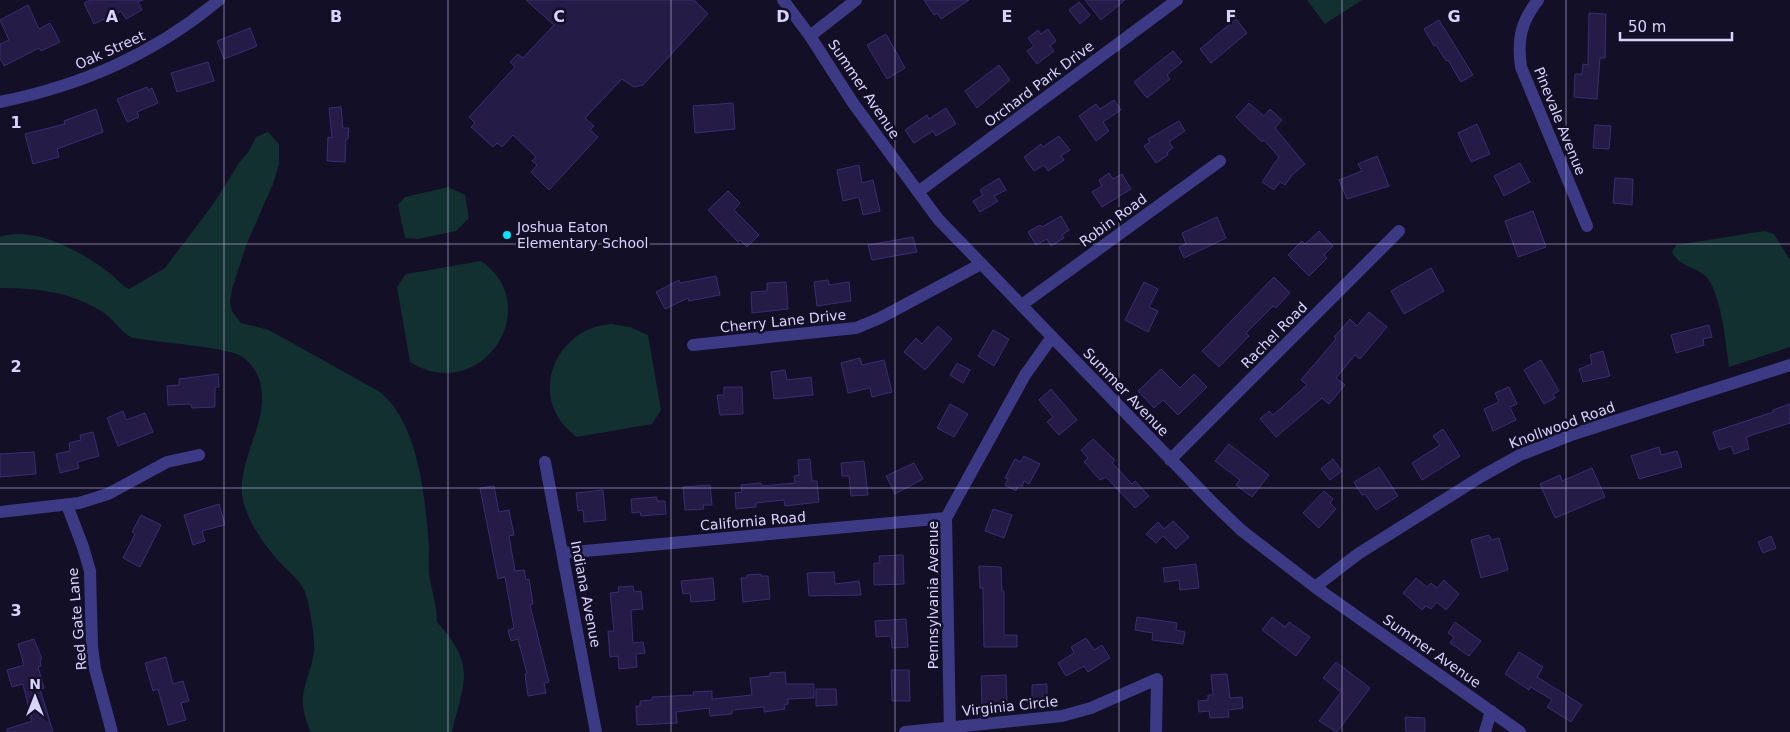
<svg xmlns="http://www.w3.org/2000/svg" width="1790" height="732" font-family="'DejaVu Sans',sans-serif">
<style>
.green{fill:#12302f}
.building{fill:#241b47;stroke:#3b2d73}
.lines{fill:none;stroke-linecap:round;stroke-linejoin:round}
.minor{stroke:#3d3a85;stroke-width:12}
.grid{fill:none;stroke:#d9d4ff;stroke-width:1;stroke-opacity:0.55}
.poi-dot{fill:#00e5ff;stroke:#130f26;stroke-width:2}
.labels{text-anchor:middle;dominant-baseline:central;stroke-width:5;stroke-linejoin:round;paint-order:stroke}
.street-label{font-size:14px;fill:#d9d4ff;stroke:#130f26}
.poi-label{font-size:14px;fill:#d9d4ff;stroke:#130f26;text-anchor:start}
.grid-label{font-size:16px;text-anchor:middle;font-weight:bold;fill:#d9d4ff;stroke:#130f26;stroke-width:5;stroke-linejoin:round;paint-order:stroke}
</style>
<rect width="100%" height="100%" fill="#130f26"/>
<g class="green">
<path d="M1307,0H1362L1325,24Z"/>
<path d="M268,132L279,144V164L273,184L247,243L232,289L230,302L232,311L241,323L269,330L380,392C419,424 425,497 429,546C429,557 428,569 430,580C433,595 437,607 437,622C477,667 464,680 452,732H311C294,695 308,687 314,652C316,641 309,602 305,592C299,578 285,569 276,558C261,541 245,517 242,494C240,469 252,447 258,424C265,400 265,372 241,356C230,348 151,341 133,338C121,333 115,320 104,313C73,292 37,288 0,288V237C35,225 84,253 111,274C117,279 121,285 129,289L165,268L214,203L239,163L249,151L256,137Z"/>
<path d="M448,187L465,195L469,218L456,231L418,239L405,238L398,205L405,197Z"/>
<path d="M1765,231L1774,234L1790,260V347L1729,367C1726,346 1721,286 1703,274C1692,266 1679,266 1672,252L1676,245Z"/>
<path d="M481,261C547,307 480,406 410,362L397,287L406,274Z"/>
<path d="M611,324L630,327L648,335L661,410L652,424L577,437C526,401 552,329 611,324Z"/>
</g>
<g class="building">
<path d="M90,0H143L138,2L142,10L126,19L121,11L94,24L84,3Z"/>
<path d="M526,0H694L708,14L643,85L634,87L622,79L585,118L594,126L590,130L598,137L549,190L531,172L537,165L532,161L536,157L513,135L502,147L497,143L493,147L471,127L475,123L469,117L515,67L510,62L518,54L523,58L554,25Z"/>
<path d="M924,0H969L941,19L937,13L934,15Z"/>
<path d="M1085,0H1125L1101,20Z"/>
<path d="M1079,2L1090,15L1080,24L1069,10Z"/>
<path d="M28,5L39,29L50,23L60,42L41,51L39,48L4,66L0,58V44L9,40L0,20Z"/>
<path d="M1589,13L1606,14L1605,58H1600L1597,99L1574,97L1575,74H1582L1583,64L1588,65Z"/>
<path d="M1236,19L1247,33L1211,63L1200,49Z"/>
<path d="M1439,20L1473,75L1461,82L1448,60L1446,61L1436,45L1434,46L1424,29Z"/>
<path d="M250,28L257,46L224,59L217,41Z"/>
<path d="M1048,29L1056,41L1050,46L1054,51L1037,64L1027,51L1034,46L1028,38L1038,30L1041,34Z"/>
<path d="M886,34L905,68L887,79L867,45Z"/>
<path d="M1173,51L1182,62L1167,75L1170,79L1147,98L1134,82Z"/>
<path d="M208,62L214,81L177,92L171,73Z"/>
<path d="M999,65L1010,80L977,108L965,91Z"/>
<path d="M147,87L148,90L152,88L158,103L137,112L139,117L127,122L117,99Z"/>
<path d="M1114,100L1121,110L1103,122L1109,131L1096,141L1079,116L1096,104L1100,109Z"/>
<path d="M733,103L735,129L695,133L693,106Z"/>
<path d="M1249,103L1264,116L1270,109L1282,120L1275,128L1305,164L1292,175L1285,185L1280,182L1274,190L1262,182L1279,157L1264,140L1262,142L1236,117Z"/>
<path d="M341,107L343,128H349L348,139H346L345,162L327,161L328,137L332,138L329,108Z"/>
<path d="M946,108L956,124L936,136L933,131L914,143L905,130L927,115L929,119Z"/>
<path d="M96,109L103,132L57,149L59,157L33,164L25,134L65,124L64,121Z"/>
<path d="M1179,121L1185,131L1169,142L1173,148L1167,153L1168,155L1156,163L1144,146L1150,142L1148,139Z"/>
<path d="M1477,124L1490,154L1471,162L1458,133Z"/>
<path d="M1595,125L1611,126L1609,149L1593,148Z"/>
<path d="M1059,136L1070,150L1061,156L1064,160L1048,171L1044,165L1034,171L1024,157L1041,144L1043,147Z"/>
<path d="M1377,156L1389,186L1347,199L1339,180L1362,171L1358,164Z"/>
<path d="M1520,163L1530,182L1504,196L1494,176Z"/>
<path d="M859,165L862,183L873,180L880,211L863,215L859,197L843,201L837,170Z"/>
<path d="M1109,173L1113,179L1122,174L1131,189L1102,207L1092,192L1102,186L1099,180Z"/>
<path d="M999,178L1006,190L994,196L998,201L980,212L973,201L983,195L980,190Z"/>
<path d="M1615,178L1633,179L1632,205L1613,203Z"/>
<path d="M728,191L740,203L734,210L759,235L747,247L740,240L738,242L708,210Z"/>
<path d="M1533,211L1546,247L1518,257L1505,221Z"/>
<path d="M1061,216L1069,230L1062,235L1064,238L1051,246L1047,239L1036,245L1028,232L1040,225L1042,227Z"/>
<path d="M1217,217L1226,238L1184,258L1179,247L1186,244L1182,233Z"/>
<path d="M1319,231L1333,246L1324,255L1327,258L1309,276L1288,255L1302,241L1305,244Z"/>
<path d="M913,237L917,252L872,260L868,245Z"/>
<path d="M1431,268L1444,291L1404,314L1391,291Z"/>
<path d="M716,276L720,295L689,301L688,298L665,309L656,292L679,280L680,283Z"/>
<path d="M1274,277L1290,293L1276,308L1273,306L1246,333L1249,336L1219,367L1202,351Z"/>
<path d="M828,280L829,285L849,282L851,301L817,306L814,282Z"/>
<path d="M786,282L788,309L752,313L751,292L767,291V283Z"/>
<path d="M1144,282L1158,289L1149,307L1158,311L1148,332L1125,320Z"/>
<path d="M1369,312L1387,327L1360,359L1355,355L1336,378L1345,385L1329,404L1322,398L1276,437L1260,419L1269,411L1273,415L1307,385L1301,380L1336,339L1334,337L1350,319L1357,326Z"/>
<path d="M1709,325L1712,337L1703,339L1704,345L1676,353L1671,335Z"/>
<path d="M938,326L952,339L925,370L904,352L916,338L922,344Z"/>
<path d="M993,330L1009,339L994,366L978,356Z"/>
<path d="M1603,351L1610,376L1583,382L1579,369L1592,364L1590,355Z"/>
<path d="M860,358L862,365L884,360L892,392L872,397L870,388L848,393L841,363Z"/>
<path d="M1541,360L1559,391L1553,394L1555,398L1544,404L1524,370Z"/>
<path d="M957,363L970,370L963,383L950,375Z"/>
<path d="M1161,369L1180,388L1194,374L1207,387L1178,415L1163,400L1154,408L1138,391Z"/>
<path d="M785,370L787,380L811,377L813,395L774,399L771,372Z"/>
<path d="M218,374L219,387H215V407L192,408L191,404L168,405L167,386L179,385V379Z"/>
<path d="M724,387H742L743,414L720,415L717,395H724Z"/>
<path d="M1509,387L1517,404L1510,407L1516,420L1493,431L1484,409L1499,402L1495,393Z"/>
<path d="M1051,389L1077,420L1059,435L1047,422L1053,417L1039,400Z"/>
<path d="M950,404L968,414L954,437L937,428Z"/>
<path d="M1790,404V423L1746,437L1749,449L1734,454L1731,446L1719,450L1713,432L1773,412V410Z"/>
<path d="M123,411L126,420L145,413L153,432L118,446L107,418Z"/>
<path d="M1443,429L1460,456L1422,480L1412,463L1440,445L1433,436Z"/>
<path d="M93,432L99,456L77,462L79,468L60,473L56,454L70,451L69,443L81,440L80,435Z"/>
<path d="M1093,439L1115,460L1112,463L1132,484L1135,481L1149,496L1135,508L1106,477L1100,480L1084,462L1088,458L1081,450Z"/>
<path d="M1229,444L1269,475L1252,497L1236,485L1240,480L1215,461Z"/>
<path d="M1659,447L1661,455L1677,451L1682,467L1639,479L1631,456Z"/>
<path d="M34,452L36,474L0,477V454Z"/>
<path d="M1024,456L1040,464L1029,484L1024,481L1022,487L1019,485L1016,491L1005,485L1008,479L1005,478L1015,459L1020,462Z"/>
<path d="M810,459L812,481H817L819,502L785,506L784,500L756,503V507L736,509L735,493L742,492L741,485L761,483L762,486L795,483L794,476L799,475L798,460Z"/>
<path d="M1333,459L1342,471L1330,480L1321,469Z"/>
<path d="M864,461L868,495L851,496L849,476H842L841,463Z"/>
<path d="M914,463L923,479L895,494L886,476Z"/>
<path d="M1379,467L1398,496L1376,510L1365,494L1362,495L1354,482Z"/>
<path d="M1592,468L1605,497L1555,518L1540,484L1560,475L1562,481Z"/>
<path d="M710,485L712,505H703L704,509L685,510L683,487Z"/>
<path d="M494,486L499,512L509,510L514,535L509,536L515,571L524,570L526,580L529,579L533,604L530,605L549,682L544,683L546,693L528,696L525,674H527L518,639L511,641L508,630L514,628L505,577L498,579L480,488Z"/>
<path d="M603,490L606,520L584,522L583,510L578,511L576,493Z"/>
<path d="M1324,491L1333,499L1330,503L1336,509L1319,528L1303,513Z"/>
<path d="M657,497V501H665L666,514L641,516L640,512L632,513L631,499Z"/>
<path d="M219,504L225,525L202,531L205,541L193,545L184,515Z"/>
<path d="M993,509L1012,515L1004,538L985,531Z"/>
<path d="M141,515L161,525L140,567L123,558L135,534L132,532Z"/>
<path d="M1173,521L1189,537L1176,549L1163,536L1156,543L1146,534L1158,522L1164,529Z"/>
<path d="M1489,535L1491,540L1499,538L1508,570L1481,578L1471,540Z"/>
<path d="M1771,536L1776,548L1763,553L1758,542Z"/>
<path d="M903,555L904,584L874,585V563H880L879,556Z"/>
<path d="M1196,564L1199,588L1180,590L1179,580L1165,582L1163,568Z"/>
<path d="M979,566L1001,567L1002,591H1004V635H1017V647H984L983,594V588H980Z"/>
<path d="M834,572L835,584L859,581L861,595L809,596L807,573Z"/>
<path d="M761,574V576H768L770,599L743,602L741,578H747V575Z"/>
<path d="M713,578L715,600L691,602L690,593L683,594L681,581Z"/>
<path d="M1416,578L1427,587L1431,583L1437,588L1444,580L1459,594L1446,610L1437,602L1431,609L1426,606L1422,610L1403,593Z"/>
<path d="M633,586L634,592L641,591L643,609L631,610L633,643L643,642L645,653L636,654L637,667L619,669L618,656L610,657L608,631H614L610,593L619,592L618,587Z"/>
<path d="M1137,617L1177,623L1176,630L1185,632L1183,644L1152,640L1153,633L1135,630Z"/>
<path d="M1272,617L1285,627L1289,622L1310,637L1296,656L1262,630Z"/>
<path d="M906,619L908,647L892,648L891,636L876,637L875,621Z"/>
<path d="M1455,622L1481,641L1469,656L1450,643L1454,637L1448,633Z"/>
<path d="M1086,638L1094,650L1102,645L1110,658L1088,672L1084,666L1066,676L1058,663L1074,653L1071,647Z"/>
<path d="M34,639L42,659L40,660L41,666L38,667L44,688L40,689L53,732H7V729L32,721L23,684L12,687L7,670L24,665L18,644Z"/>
<path d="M1519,652L1543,667L1537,677L1582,705L1571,722L1547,707L1552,700L1531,687L1529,690L1505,674Z"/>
<path d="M166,657L173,684L183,681L189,701L181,703L186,720L168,725L158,689L153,691L145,663Z"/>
<path d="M1336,662L1370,688L1337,732L1319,721L1341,692L1323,678Z"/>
<path d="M891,670H909L910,701H892Z"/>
<path d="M785,672L786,684H814V698L788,699V704L784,705L785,709L764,712V707L732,710V714L710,716L709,708L676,712L677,723L637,725L636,706H640V701L652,700V697L694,695L693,692L712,691V699L752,695L750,678L770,676V673Z"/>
<path d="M1227,674L1230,698L1242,697L1243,708L1228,710L1229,717L1210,718L1209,711L1199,712L1198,701L1208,700V695H1213L1211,675Z"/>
<path d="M1006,675L1007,703L982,704L981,676Z"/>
<path d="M1047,684V699L1032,700V685Z"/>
<path d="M816,689H836L837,705L816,706Z"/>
<path d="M1405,717L1425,718V732H1406Z"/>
</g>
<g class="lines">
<g class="minor">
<path d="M783,0L810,36L853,103L938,219L1213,503L1241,530L1315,587L1520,732"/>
<path d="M1538,0C1521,22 1517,39 1521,67L1587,226"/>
<path d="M810,36L856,0"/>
<path d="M0,102C83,85 154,54 219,0"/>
<path d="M918,192L1177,0"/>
<path d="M1023,304L1220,161"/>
<path d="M693,345L856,328L880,318L981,264"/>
<path d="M1170,460L1399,231"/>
<path d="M545,462L596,732"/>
<path d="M67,505L83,547L90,571L92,647L95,669L112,732"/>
<path d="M0,512L79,503L108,494L167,462L199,455"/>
<path d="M563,553L946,518"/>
<path d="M1315,587L1358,554L1482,476L1520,455L1574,434L1790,365"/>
<path d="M905,732L1062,716L1091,708L1157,679L1156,732"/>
<path d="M950,732L946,518L1025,375L1052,337"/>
<path d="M1485,732L1491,711"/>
</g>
</g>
<path class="grid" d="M224,0V732M448,0V732M671,0V732M895,0V732M1119,0V732M1342,0V732M1566,0V732M0,244H1790M0,488H1790"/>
<circle class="poi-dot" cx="507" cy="235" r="5"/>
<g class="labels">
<g class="street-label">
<text transform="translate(110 50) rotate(-24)">Oak Street</text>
<text transform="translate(1039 84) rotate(-37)">Orchard Park Drive</text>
<text transform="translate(864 89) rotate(56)">Summer Avenue</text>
<text transform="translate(1560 121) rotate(68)">Pinevale Avenue</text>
<text transform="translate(1113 220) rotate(-36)">Robin Road</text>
<text transform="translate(783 321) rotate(-6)">Cherry Lane Drive</text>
<text transform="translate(1274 335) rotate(-45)">Rachel Road</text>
<text transform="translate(1126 392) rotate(46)">Summer Avenue</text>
<text transform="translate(1562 425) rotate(-20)">Knollwood Road</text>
<text transform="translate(753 521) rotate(-5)">California Road</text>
<text transform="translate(586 594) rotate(79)">Indiana Avenue</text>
<text transform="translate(933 595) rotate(-90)">Pennsylvania Avenue</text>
<text transform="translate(77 619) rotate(-95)">Red Gate Lane</text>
<text transform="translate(1432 651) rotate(35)">Summer Avenue</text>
<text transform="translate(1010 706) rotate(-6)">Virginia Circle</text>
</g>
<g class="poi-label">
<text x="517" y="227">Joshua Eaton<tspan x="517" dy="16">Elementary School</tspan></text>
</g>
</g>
<g class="grid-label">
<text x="112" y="22">A</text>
<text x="336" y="22">B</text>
<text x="559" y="22">C</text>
<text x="783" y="22">D</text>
<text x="1007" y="22">E</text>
<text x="1231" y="22">F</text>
<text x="1454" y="22">G</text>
<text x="16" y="128">1</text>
<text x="16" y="372">2</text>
<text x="16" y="616">3</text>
</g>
<g transform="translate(35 697)" stroke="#130f26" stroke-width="4" paint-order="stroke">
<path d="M0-4L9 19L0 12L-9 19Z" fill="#d9d4ff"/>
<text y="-8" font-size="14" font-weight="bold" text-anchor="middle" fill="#d9d4ff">N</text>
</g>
<path d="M1620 32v8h112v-8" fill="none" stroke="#d9d4ff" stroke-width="2.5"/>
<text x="1628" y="32" font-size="15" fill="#d9d4ff" stroke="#130f26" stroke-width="4" paint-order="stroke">50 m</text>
</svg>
